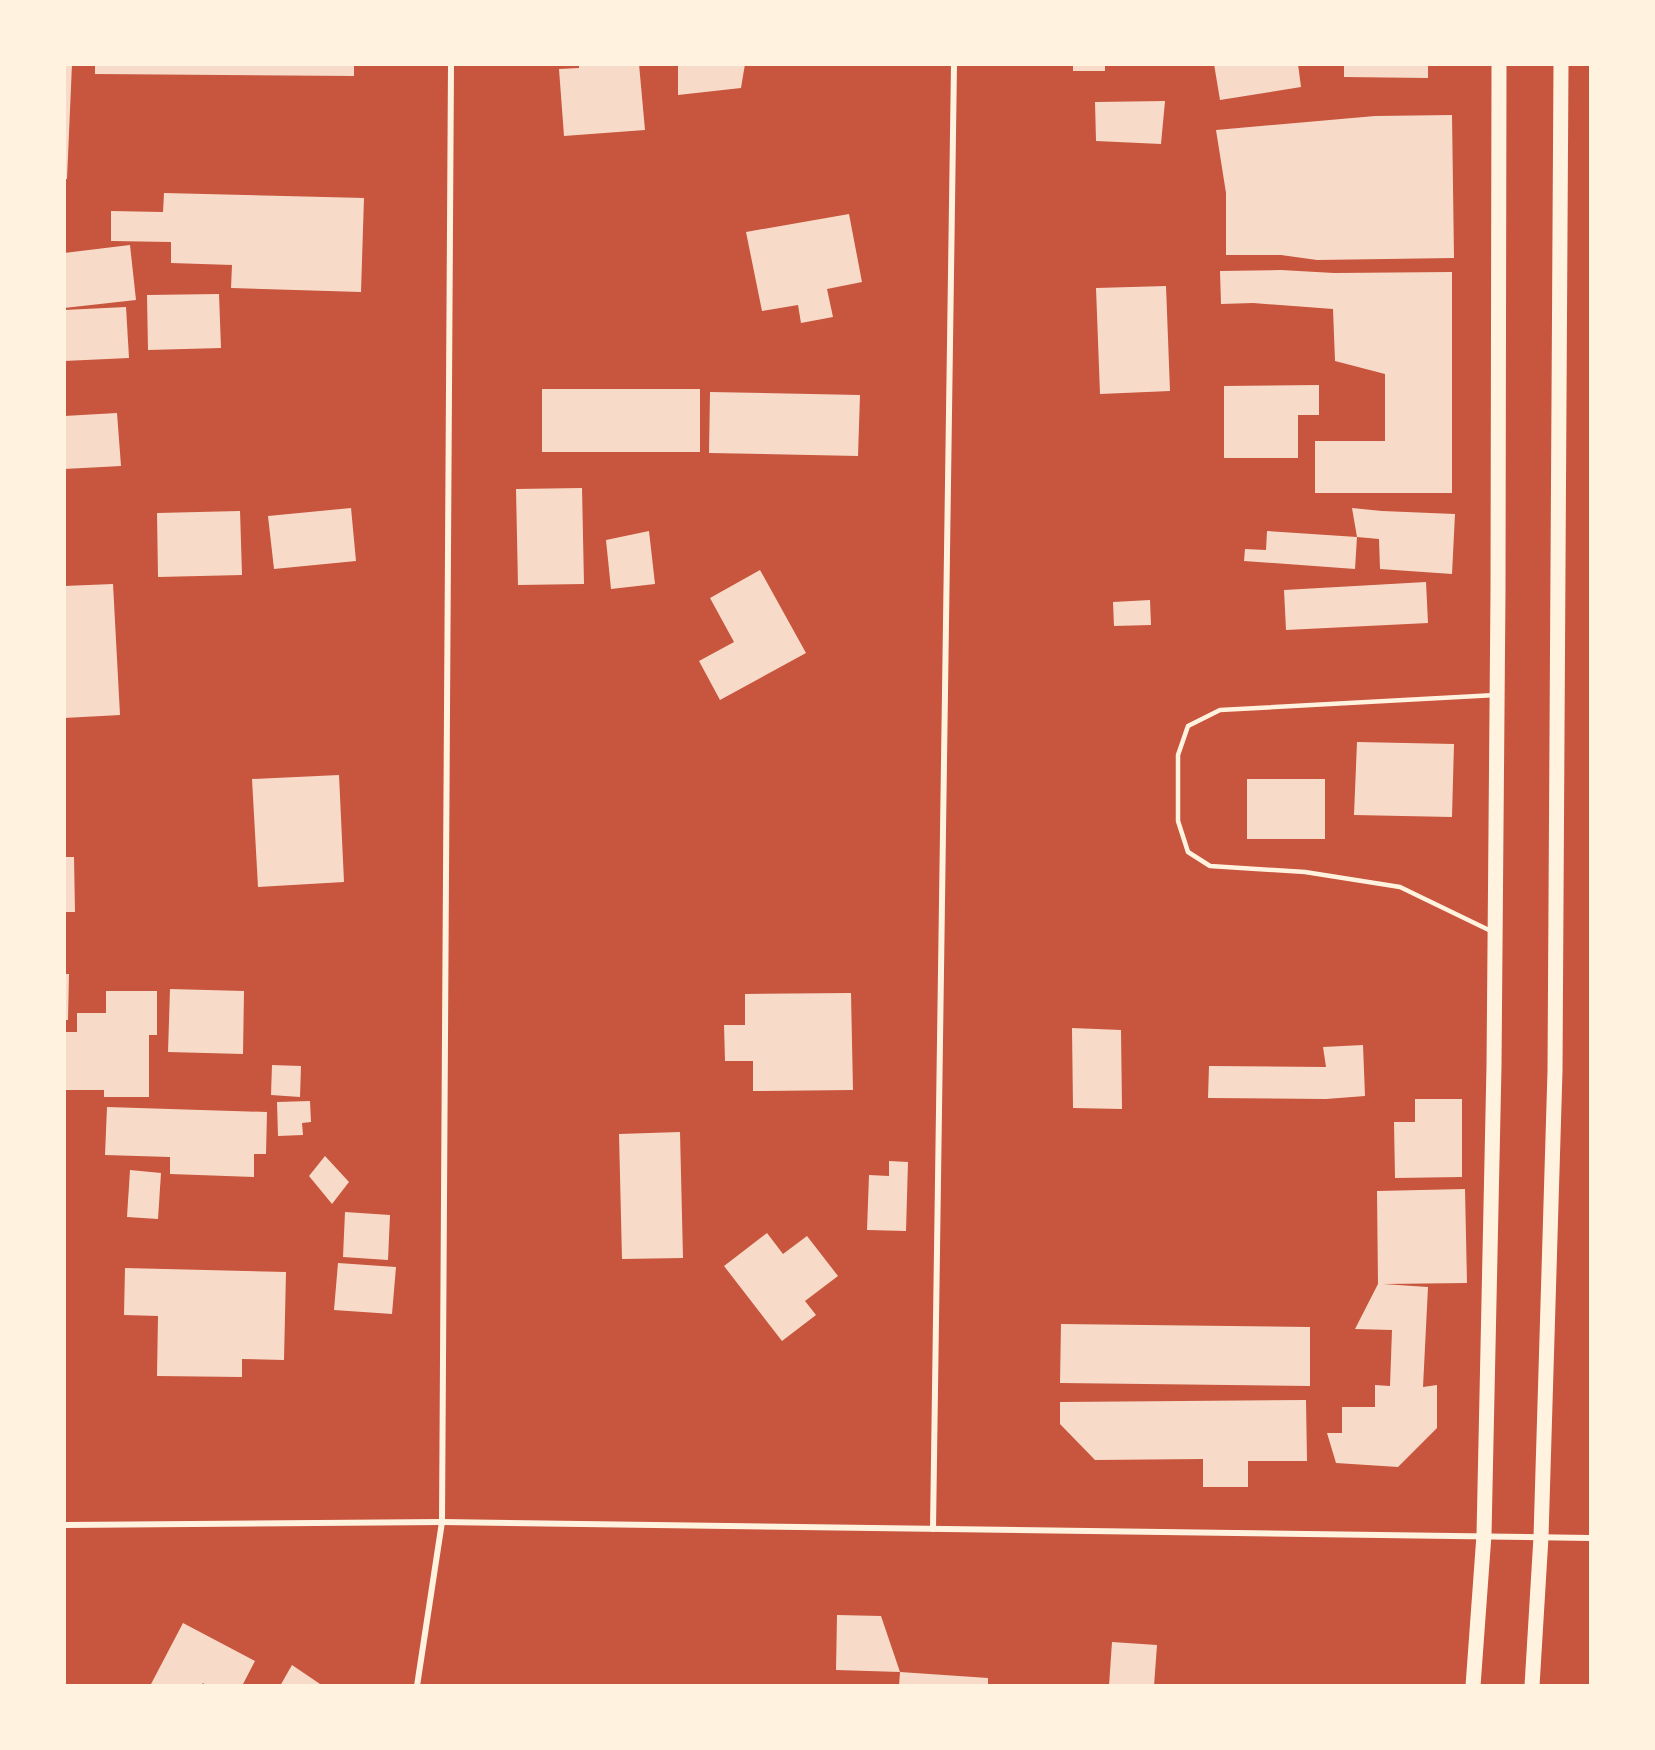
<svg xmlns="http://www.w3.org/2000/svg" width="1655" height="1750" font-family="'Noto Sans',sans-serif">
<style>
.building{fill:#f7dbc8}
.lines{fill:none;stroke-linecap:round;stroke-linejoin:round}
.service{stroke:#fff3e0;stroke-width:4.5}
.minor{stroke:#fff3e0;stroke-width:6}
.primary{stroke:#fff3e0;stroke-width:15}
</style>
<rect width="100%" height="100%" fill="#c8553d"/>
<g class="building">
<path d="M64,64H72L67,179H64Z"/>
<path d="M95,64H354V76L95,74Z"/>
<path d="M579,64H639L645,130L564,136L559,69L579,68Z"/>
<path d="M678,64H745L741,88L678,95Z"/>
<rect x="1073" y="64" width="32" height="7"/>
<path d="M1214,64H1298L1301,87L1220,100Z"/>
<path d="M1344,64H1428V78L1344,77Z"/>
<path d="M1165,101L1161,144L1096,141L1095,102Z"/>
<path d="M1452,115L1454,258L1317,260L1281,255H1226V193L1216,130L1375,116Z"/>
<path d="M164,193L364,198L361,292L231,288L232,265L171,263V242L111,241V211L163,212Z"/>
<path d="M849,214L862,282L827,289L833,317L801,323L798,305L762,311L746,232Z"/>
<path d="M130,245L136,300L64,308V253Z"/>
<path d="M1281,270L1334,273L1452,272V493H1315V441H1385V374L1335,361L1333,309L1253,303L1221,304L1220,271Z"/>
<path d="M1166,286L1170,391L1100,394L1096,288Z"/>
<path d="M219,294L221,348L148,350L147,295Z"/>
<path d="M126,307L129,358L64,361V310Z"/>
<path d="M1319,385V415H1298V458H1224V386Z"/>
<rect x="542" y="389" width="158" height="63"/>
<path d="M710,392L860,395L858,456L709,453Z"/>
<path d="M117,413L121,466L64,469V416Z"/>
<path d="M582,488L584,584L518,585L516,489Z"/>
<path d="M351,508L356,561L274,569L268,516Z"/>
<path d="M1352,508L1382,511L1455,514L1452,574L1380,569L1379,539L1357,537Z"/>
<path d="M240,511L242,575L158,577L157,513Z"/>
<path d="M649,531L655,584L611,589L606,540Z"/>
<path d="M1267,531L1357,537L1355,569L1244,561L1245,549L1266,550Z"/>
<path d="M760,570L806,653L720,700L699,661L734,642L710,598Z"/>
<path d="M1426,582L1428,623L1286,630L1284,590Z"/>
<path d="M113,584L120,715L64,718V586Z"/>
<path d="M1150,600L1151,625L1114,626L1113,602Z"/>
<path d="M1357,742L1454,744L1452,817L1354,815Z"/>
<path d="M339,775L344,882L258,887L252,779Z"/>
<rect x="1247" y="779" width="78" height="60"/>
<path d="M64,857H74L75,912H64Z"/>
<path d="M64,974H69L68,1020H64Z"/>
<path d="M170,989L244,991L243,1054L168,1052Z"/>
<path d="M106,991H157V1035H149V1097H104V1090H64V1032H77V1013H106Z"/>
<path d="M851,993L853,1090L753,1091V1061H725L724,1025H745V994Z"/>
<path d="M1072,1028L1121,1030L1122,1109L1073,1108Z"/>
<path d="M1363,1045L1365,1096L1326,1099L1208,1098L1209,1066L1326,1067L1323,1047Z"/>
<path d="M272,1065L301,1066L300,1097L271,1095Z"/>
<path d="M1415,1099H1462V1177L1395,1178L1394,1122H1415Z"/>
<path d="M310,1101L311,1122L302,1123L303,1135L278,1136L277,1102Z"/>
<path d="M107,1107L267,1112L266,1154H254V1177L170,1174V1157L105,1155Z"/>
<path d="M680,1132L683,1258L622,1259L619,1134Z"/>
<path d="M325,1156L349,1182L332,1204L309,1176Z"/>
<path d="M889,1161L908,1162L906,1231L867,1230L869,1175L889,1176Z"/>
<path d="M130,1170L161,1173L158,1219L127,1217Z"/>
<path d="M1465,1189L1467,1283L1383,1284L1428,1287L1423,1387L1437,1385V1428L1398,1467L1336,1463L1327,1433H1342V1407H1375V1385L1390,1386L1392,1330L1355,1329L1378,1284L1377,1191Z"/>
<path d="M345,1212L390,1215L388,1260L343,1257Z"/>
<path d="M767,1233L783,1254L807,1236L838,1276L805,1301L816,1315L782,1341L724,1266Z"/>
<path d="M338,1263L396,1267L392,1314L334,1310Z"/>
<path d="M125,1268L286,1272L284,1360L242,1359V1377L157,1376L158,1316L124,1315Z"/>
<path d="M1061,1324L1310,1327V1386L1060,1383Z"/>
<path d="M1306,1400L1307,1461H1248V1487H1203V1459L1095,1460L1060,1424V1402Z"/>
<path d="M837,1615L881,1616L900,1672L836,1670Z"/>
<path d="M183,1623L255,1661L242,1686H207L203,1683L201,1686H150Z"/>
<path d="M1112,1642L1157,1645L1154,1686H1109Z"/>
<path d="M292,1665L323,1686H280Z"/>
<path d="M900,1672L988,1678V1686H899Z"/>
</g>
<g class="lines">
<path class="service" d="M1493,932L1400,887L1305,872L1210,866L1188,852L1178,821V755L1188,726L1220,710L1496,695"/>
<g class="minor">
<path d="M64,1525L442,1522L1590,1538"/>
<path d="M933,1529L954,64"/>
<path d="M417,1686L442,1522L451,64"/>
</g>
<g class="primary">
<path d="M1473,1686L1484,1535L1494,1066L1498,591L1499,64"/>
<path d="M1532,1686L1541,1537L1555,1071L1561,64"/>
</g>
</g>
<rect width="1655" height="1750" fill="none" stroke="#fff3e0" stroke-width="132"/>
</svg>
